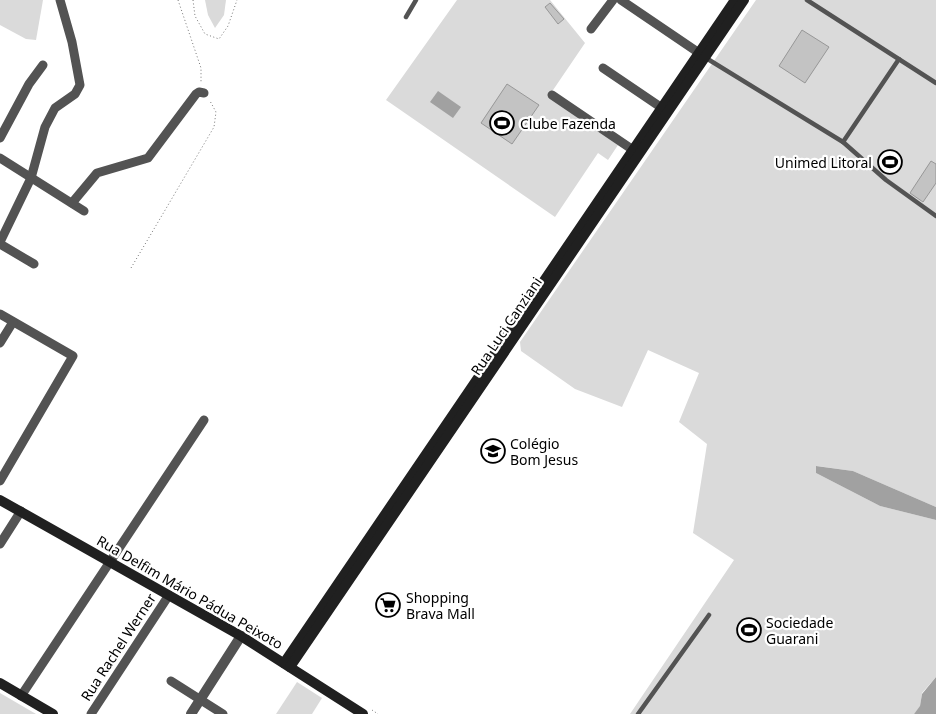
<svg xmlns="http://www.w3.org/2000/svg" width="936" height="714" font-family="'Noto Sans',sans-serif">
<style>
.green{fill:#dadada}
.water{fill:#a1a1a1}
.building{fill:#c3c3c3;stroke:#979797}
.lines{fill:none;stroke-linecap:round;stroke-linejoin:round}
.path{stroke:#757575;stroke-width:1;stroke-dasharray:1 2.5;stroke-linecap:butt}
.service{stroke:#535353;stroke-width:4.5}
.minor{stroke:#535353;stroke-width:9}
.tertiary{stroke:#535353;stroke-width:10}
.secondary{stroke:#202020;stroke-width:10}
.labels{text-anchor:middle;dominant-baseline:central;stroke-width:4.5;stroke-linejoin:round;paint-order:stroke}
.poi-label{font-size:14px;fill:#000;stroke:#fff;text-anchor:start}
.street-label{font-size:14px;fill:#000;stroke:#fff}
</style>
<rect width="100%" height="100%" fill="#fff"/>
<g class="green">
<path d="M0,0H43L36,40L26,39L0,25Z"/>
<path d="M205,0H226L224,15L215,28L208,15Z"/>
<path d="M457,0H550L585,43L549,96L618,145L608,160L598,153L555,217L386,100Z"/>
<path d="M756,0H936V507L853,471L817,466L816,473L880,506L936,520V677L922,693L920,707L914,714H630L734,560L693,533L707,444L679,422L699,373L648,350L622,407L575,389L521,351L520,342Z"/>
<path d="M297,682L322,698L312,714H276Z"/>
<path d="M0,693L36,714H0Z"/>
</g>
<g class="water">
<path d="M438,91L461,107L453,118L430,102Z"/>
<path d="M816,466L853,471L936,507V520L880,506L816,473Z"/>
<path d="M936,677V714H914L920,706L922,694Z"/>
</g>
<g class="building">
<path d="M550,3L564,19L558,24L545,7Z"/>
<path d="M802,30L829,47L805,83L779,66Z"/>
<path d="M507,84L539,105L512,144L481,123Z"/>
<path d="M931,161L936,164V183L923,202L910,193Z"/>
</g>
<g class="lines">
<g class="path">
<path d="M178,0L201,68V83"/>
<path d="M193,0L195,16L205,34L219,39L228,26L237,0"/>
<path d="M131,268L214,127L216,112L210,101"/>
<path d="M372,710L378,714"/>
</g>
<g class="service">
<path d="M807,0L936,83"/>
<path d="M406,17L416,0"/>
<path d="M706,58L843,142"/>
<path d="M899,59L843,142L886,180L936,216"/>
<path d="M638,714L709,615"/>
</g>
<g class="minor">
<path d="M621,0L705,57"/>
<path d="M591,29L613,0"/>
<path d="M603,68L662,108"/>
<path d="M552,95L639,154"/>
<path d="M0,138L29,84L43,65"/>
<path d="M0,158L84,211"/>
<path d="M72,203L97,173L148,158L196,94L199,92L204,93"/>
<path d="M0,242L31,178L45,127L55,108L75,94L80,85L72,42L60,0"/>
<path d="M0,244L34,264"/>
<path d="M0,314L73,356L0,481"/>
<path d="M0,343L13,322"/>
<path d="M0,544L21,511"/>
<path d="M171,681L223,714"/>
<path d="M21,696L204,420"/>
<path d="M91,714L169,595"/>
</g>
<path class="tertiary" d="M191,714L241,636"/>
<g class="secondary">
<path d="M0,500L241,636L363,714"/>
<path d="M284,663L735,0"/>
<path d="M290,667L744,0"/>
<path d="M0,683L53,714"/>
</g>
</g>
<defs>
<g id="stadium-ring" transform="scale(1.25)"><circle r="9.5" fill="#fff" stroke="#000" stroke-width="1.5"/><path d="M0-5a6.5 5 0 1 0 0 10a6.5 5 0 1 0 0-10ZM-3.5-1.8h7v3.6h-7Z" fill="#000"/></g>
<g id="school-ring" transform="scale(1.25)"><circle r="9.5" fill="#fff" stroke="#000" stroke-width="1.5"/><path d="M0-5L7-2L0 1L-7-2ZM-4 1L0 2.5L4 1V4Q0 6-4 4Z" fill="#000"/></g>
<g id="supermarket-ring" transform="scale(1.25)"><circle r="9.5" fill="#fff" stroke="#000" stroke-width="1.5"/><path d="M-6-5.5h2.5l.6 2H6L4.5 2H-2.5L-4.4-4H-6ZM-1.5 3.2a1.3 1.3 0 1 0 .1 0ZM3 3.2a1.3 1.3 0 1 0 .1 0Z" fill="#000"/></g>
</defs>
<g fill-rule="evenodd">
<use href="#stadium-ring" x="502" y="123"/>
<use href="#stadium-ring" x="890" y="162"/>
<use href="#school-ring" x="493" y="451"/>
<use href="#supermarket-ring" x="388" y="605"/>
<use href="#stadium-ring" x="749" y="630"/>
</g>
<g class="labels">
<g class="poi-label">
<text x="520" y="123">Clube Fazenda</text>
<text x="872" y="162" text-anchor="end">Unimed Litoral</text>
<text x="510" y="443">Colégio<tspan x="510" dy="16">Bom Jesus</tspan></text>
<text x="406" y="597">Shopping<tspan x="406" dy="16">Brava Mall</tspan></text>
<text x="766" y="622">Sociedade<tspan x="766" dy="16">Guarani</tspan></text>
</g>
<g class="street-label">
<text transform="translate(506 326) rotate(-56)">Rua Luci Canziani</text>
<text transform="translate(190 592) rotate(30)">Rua Delfim Mário Pádua Peixoto</text>
<text transform="translate(118 647) rotate(-57)">Rua Rachel Werner</text>
</g>
</g>
</svg>
